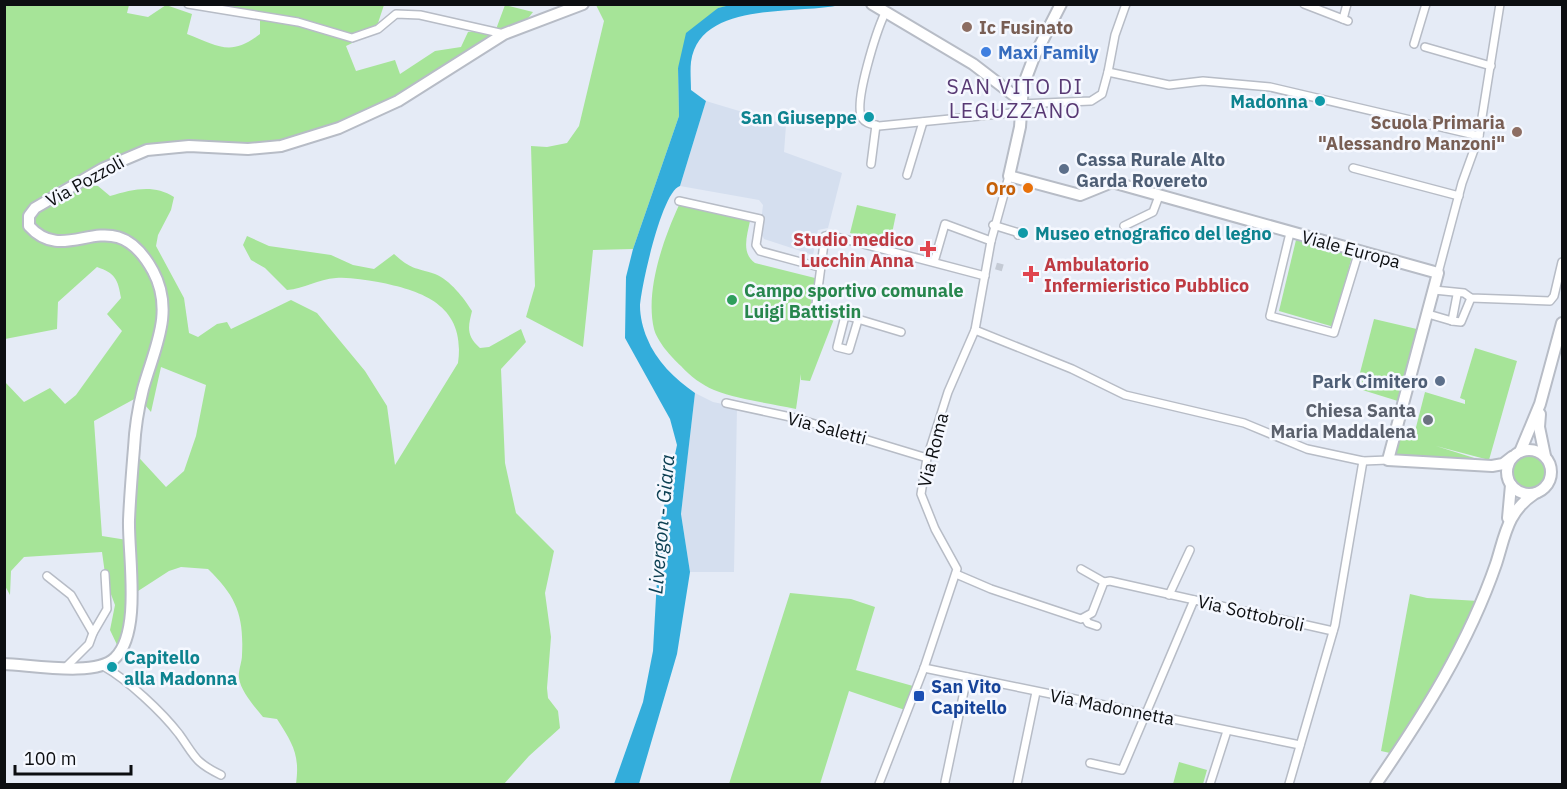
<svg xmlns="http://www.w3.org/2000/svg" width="1567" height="789" font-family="'IBM Plex Sans',sans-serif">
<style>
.built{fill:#d5dfef}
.green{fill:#a6e498;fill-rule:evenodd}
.water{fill:#33addb}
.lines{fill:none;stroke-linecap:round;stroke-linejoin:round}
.street-tunnel{stroke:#c4cad4;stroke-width:7;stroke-dasharray:7 3.5;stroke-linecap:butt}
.street-casing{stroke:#b7bcc6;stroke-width:10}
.secondary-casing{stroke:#b7bcc6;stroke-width:14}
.street{stroke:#fff;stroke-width:7}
.secondary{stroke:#fff;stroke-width:10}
.education-dot{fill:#8d6e63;stroke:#f5f8ff;stroke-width:2}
.shop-dot{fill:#3f7fe0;stroke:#f5f8ff;stroke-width:2}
.culture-dot{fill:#0f9aa8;stroke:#f5f8ff;stroke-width:2}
.service-dot{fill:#5c6f8a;stroke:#f5f8ff;stroke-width:2}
.food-dot{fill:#e8710a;stroke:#f5f8ff;stroke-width:2}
.health-dot{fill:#e0444e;stroke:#f5f8ff;stroke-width:2}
.leisure-dot{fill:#2e9e5b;stroke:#f5f8ff;stroke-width:2}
.worship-dot{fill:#6b7280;stroke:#f5f8ff;stroke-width:2}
.transit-dot{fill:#1a4fb4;stroke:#f5f8ff;stroke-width:2}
.labels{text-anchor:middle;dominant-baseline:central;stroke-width:5;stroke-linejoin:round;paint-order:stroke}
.education-label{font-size:18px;font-weight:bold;fill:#785e54;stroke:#f5f8ff;text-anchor:start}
.shop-label{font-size:18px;font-weight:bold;fill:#366cbe;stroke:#f5f8ff;text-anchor:start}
.culture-label{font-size:18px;font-weight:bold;fill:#0d838f;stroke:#f5f8ff;text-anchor:end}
.service-label{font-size:18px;font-weight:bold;fill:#4e5e75;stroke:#f5f8ff;text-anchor:start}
.street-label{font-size:18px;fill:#0c0e11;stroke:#f5f8ff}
.food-label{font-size:18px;font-weight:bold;fill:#c56008;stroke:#f5f8ff;text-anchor:end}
.health-label{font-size:18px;font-weight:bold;fill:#be3a42;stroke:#f5f8ff;text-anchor:end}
.leisure-label{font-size:18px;font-weight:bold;fill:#27864d;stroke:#f5f8ff;text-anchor:start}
.worship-label{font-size:18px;font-weight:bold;fill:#5b616d;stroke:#f5f8ff;text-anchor:end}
.transit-label{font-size:18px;font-weight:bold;fill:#164399;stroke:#f5f8ff;text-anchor:start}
.water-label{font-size:20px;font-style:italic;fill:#0b3f52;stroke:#f5f8ff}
.quarter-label{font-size:21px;letter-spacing:1.5px;fill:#583974;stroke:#f5f8ff}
</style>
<rect width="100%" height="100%" fill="#e5ebf6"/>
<g class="built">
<path d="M706,101L786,125L784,152L842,173L828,228L818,230L813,255L764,239L760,231L763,205L759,200L680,186Z"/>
<path d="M695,393L713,402L737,407L734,572H690L681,514Z"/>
</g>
<g class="green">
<path d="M4,5H129L127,13L148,17L166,5L192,14L187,34C218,46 231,57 260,34V13L224,5H384L375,32L346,46L356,71L395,60L400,74L435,51L461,47L468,32H495L505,5L533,12L522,26L430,83L295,143L136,151L59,186L38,206L86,185L98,186L110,196C133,189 154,184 174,197L171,210L158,235L156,246L184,298L189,333L198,337L217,324L227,322L231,329L291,300L317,313L365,371L387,406L395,465L458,363C466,306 424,291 378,282C364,280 350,277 336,278C318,279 304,289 287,290L265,268L251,260L243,245L247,236L269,246L331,255L353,265L374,269L394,254C412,270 414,267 435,274C450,280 464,298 472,311C468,327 466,336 480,348L489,347L521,329L526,342L501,369L505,463L516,513L554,551L545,593L551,637L547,688L548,698L558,711L560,728L529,756L504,784H296C300,755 293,744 277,719L263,717C255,707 241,692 239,678C238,671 242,662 242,655C244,615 236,596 208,569L181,567L169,571L135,593L119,649L110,630L115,605L106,581L102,552L24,557L11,571L10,595L4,584L5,382L24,402L50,388L65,404L76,395L122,331L107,314L121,298C118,279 115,273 97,267L58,302L57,329L5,339ZM161,367L206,385L196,436L184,471L166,487L131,449L127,540L102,536L94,421L138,397L151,412Z"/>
<path d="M596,5H734L718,8L678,68L679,116L633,249L593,250L583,347L526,317L535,286L531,146L547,147L567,143L579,126L604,21Z"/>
<path d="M679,205L750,221C747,236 741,253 755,263L815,278L810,311L834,319L810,381L801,380V374L796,409C769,403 740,400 714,390C702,385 690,376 681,366C671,357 657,341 654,329C645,291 663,240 679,205Z"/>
<path d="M857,205L896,214L890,243L850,233Z"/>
<path d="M1296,240L1352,256L1334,327L1279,311Z"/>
<path d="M1374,319L1421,330L1401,402L1356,388Z"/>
<path d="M1475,348L1517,361L1489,460L1436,446L1487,462L1398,457L1394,449L1398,435L1413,439L1425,392L1465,404V400L1460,398Z"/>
<circle cx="1529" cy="473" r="17"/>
<path d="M790,593L851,599L875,607L856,670L913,686L905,710L849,691L820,784H729Z"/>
<path d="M1410,594L1427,598L1479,601L1456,650L1390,753L1381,751Z"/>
<path d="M1179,762L1207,770L1203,784H1173Z"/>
</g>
<path class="water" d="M734,4L840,5C797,15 700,0 691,62C690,71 691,81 691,90L706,101L680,186C662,191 641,287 640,306C640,316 643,329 647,338C656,361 675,379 695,393L681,514L690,572L677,654L639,784H614L643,702L653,651L660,525L677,445L670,419L625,338L626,277L633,249L679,116L678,68L686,33L718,8Z"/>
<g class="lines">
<path class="street-tunnel" d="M996,266L1003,268"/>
<g class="street-casing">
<g id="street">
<path d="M188,4L298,22L352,38L378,29L396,14L420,15L504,34"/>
<path d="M1304,4L1348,21"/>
<path d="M885,13C877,30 853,103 862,118C866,124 872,124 879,126L1021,112"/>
<path d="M1343,19L1347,4"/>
<path d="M1414,44L1426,4"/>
<path d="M1425,47L1491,66"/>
<path d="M1108,72L1115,35L1126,4"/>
<path d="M1020,104L1091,101L1102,94L1108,72L1169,85L1203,81L1270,87L1479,136"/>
<path d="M871,164L876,125"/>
<path d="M1353,168L1459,196"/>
<path d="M907,175L923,122"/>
<path d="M679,201L760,219L756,245L760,251L819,267"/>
<path d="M993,225L1019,233L1018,235"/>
<path d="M1124,226L1153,212L1159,196"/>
<path d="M1290,233L1270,316L1334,333L1359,251"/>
<path d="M934,262L945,224L991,241"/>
<path d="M1438,273L1462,183L1479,136L1500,4"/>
<path d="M1434,290L1464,293L1471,298L1550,301L1554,296L1562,262"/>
<path d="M1457,295L1452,321L1461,322L1471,298"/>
<path d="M1428,314L1452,321"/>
<path d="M845,316L837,347L849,350L858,320"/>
<path d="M975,330L1072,369L1125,395L1244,423L1307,449L1363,461L1388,460"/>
<path d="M901,332L821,308L816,304L825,236L829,235L985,276"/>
<path d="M726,403L795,418L927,458"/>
<path d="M1081,569L1104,582"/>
<path d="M956,574L991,589L1081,619L1092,613L1104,582L1110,581L1333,631"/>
<path d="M47,576L71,595L93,633L107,609L105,574"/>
<path d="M1169,595L1190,550"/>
<path d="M1085,618L1088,623L1097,626"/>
<path d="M103,666C128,680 162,712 179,734C195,756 194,762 221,775"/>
<path d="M66,667L89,644L93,633"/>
<path d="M924,668L1300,745"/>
<path d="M1090,763L1122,770L1194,600"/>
<path d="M945,782L967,677"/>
<path d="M879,784L924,668L957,569L935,529L921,494L927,458L948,392L975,330L991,241L1009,176"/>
<path d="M1017,784L1036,692"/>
<path d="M1210,784L1227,731"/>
<path d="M1289,784L1335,625L1363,461"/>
</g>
</g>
<g class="secondary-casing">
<g id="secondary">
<path d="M872,4L973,64L1020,100"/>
<path d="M1061,4L1034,57L1023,86L1020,127L1009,176L1080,195L1112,182L1438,273L1388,460L1492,466L1503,464L1512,457"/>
<path d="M1540,414L1539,427L1545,456"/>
<circle cx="1529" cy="472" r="22"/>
<path d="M1520,452L1540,404L1562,323"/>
<path d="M1508,518L1511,485"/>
<path d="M4,664C32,665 96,677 115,658C142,632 128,555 129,520C130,496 132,472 134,448C135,428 138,409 143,389C154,349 175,312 153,271C112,196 68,270 29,226V216L35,208L102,169L147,150L189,146L248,149L281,146L339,128L398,101L504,34L583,4"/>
<path d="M1376,784C1424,714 1468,645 1496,564C1505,536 1507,512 1534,494"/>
</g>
</g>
<use href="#street" class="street"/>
<use href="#secondary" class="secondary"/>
</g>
<g class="education-dot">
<circle cx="967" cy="27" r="6"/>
<circle cx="1517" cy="132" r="6"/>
</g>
<circle class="shop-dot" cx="986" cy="52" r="6"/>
<g class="culture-dot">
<circle cx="1320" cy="101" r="6"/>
<circle cx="869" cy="117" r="6"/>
<circle cx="1023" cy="233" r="6"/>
<circle cx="112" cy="667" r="6"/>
</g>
<g class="service-dot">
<circle cx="1064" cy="169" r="6"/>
<circle cx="1440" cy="381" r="6"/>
</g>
<circle class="food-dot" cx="1028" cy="188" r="6"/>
<g class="health-dot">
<path d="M925 240h6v6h6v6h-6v6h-6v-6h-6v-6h6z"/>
<path d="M1028 265h6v6h6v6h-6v6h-6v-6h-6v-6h6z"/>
</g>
<circle class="leisure-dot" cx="732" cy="300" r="6"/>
<circle class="worship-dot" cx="1428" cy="420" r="6"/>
<rect class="transit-dot" x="913" y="690" width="12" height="12" rx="3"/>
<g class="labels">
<g class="education-label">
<text x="979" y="27">Ic Fusinato</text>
<text x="1505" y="122" text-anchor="end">Scuola Primaria<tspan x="1505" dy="21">"Alessandro Manzoni"</tspan></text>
</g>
<g class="shop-label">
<text x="998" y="52">Maxi Family</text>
</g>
<g class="culture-label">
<text x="1308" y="101">Madonna</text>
<text x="857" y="117">San Giuseppe</text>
<text x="1035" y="233" text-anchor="start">Museo etnografico del legno</text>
<text x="124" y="657" text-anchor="start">Capitello<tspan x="124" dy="21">alla Madonna</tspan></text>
</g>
<g class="service-label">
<text x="1076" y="159">Cassa Rurale Alto<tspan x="1076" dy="21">Garda Rovereto</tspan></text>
<text x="1428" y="381" text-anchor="end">Park Cimitero</text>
</g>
<g class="street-label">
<text transform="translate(85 181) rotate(-29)">Via Pozzoli</text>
<text transform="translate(1351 249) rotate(15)">Viale Europa</text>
<text transform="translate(827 428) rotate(15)">Via Saletti</text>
<text transform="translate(933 450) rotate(-76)">Via Roma</text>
<text transform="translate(1251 613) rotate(13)">Via Sottobroli</text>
<text transform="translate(1112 707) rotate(11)">Via Madonnetta</text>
</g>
<g class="food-label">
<text x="1016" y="188">Oro</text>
</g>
<g class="health-label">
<text x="914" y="239">Studio medico<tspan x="914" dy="21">Lucchin Anna</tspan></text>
<text x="1044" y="264" text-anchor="start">Ambulatorio<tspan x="1044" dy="21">Infermieristico Pubblico</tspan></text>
</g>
<g class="leisure-label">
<text x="744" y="290">Campo sportivo comunale<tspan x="744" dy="21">Luigi Battistin</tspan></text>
</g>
<g class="worship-label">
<text x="1416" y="410">Chiesa Santa<tspan x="1416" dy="21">Maria Maddalena</tspan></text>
</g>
<g class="transit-label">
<text x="931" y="686">San Vito<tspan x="931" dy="21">Capitello</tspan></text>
</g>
<g class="water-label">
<text transform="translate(661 524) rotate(-85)">Livergon - Giara</text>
</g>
<g class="quarter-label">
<text x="1015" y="86">SAN VITO DI<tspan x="1015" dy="24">LEGUZZANO</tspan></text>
</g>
</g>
<rect width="1567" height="789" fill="none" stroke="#0c0e11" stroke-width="12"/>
<path d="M15 765v9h116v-9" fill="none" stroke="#0c0e11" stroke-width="3"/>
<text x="24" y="765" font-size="18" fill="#0c0e11" stroke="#f5f8ff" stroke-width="4.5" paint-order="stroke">100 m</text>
</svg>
